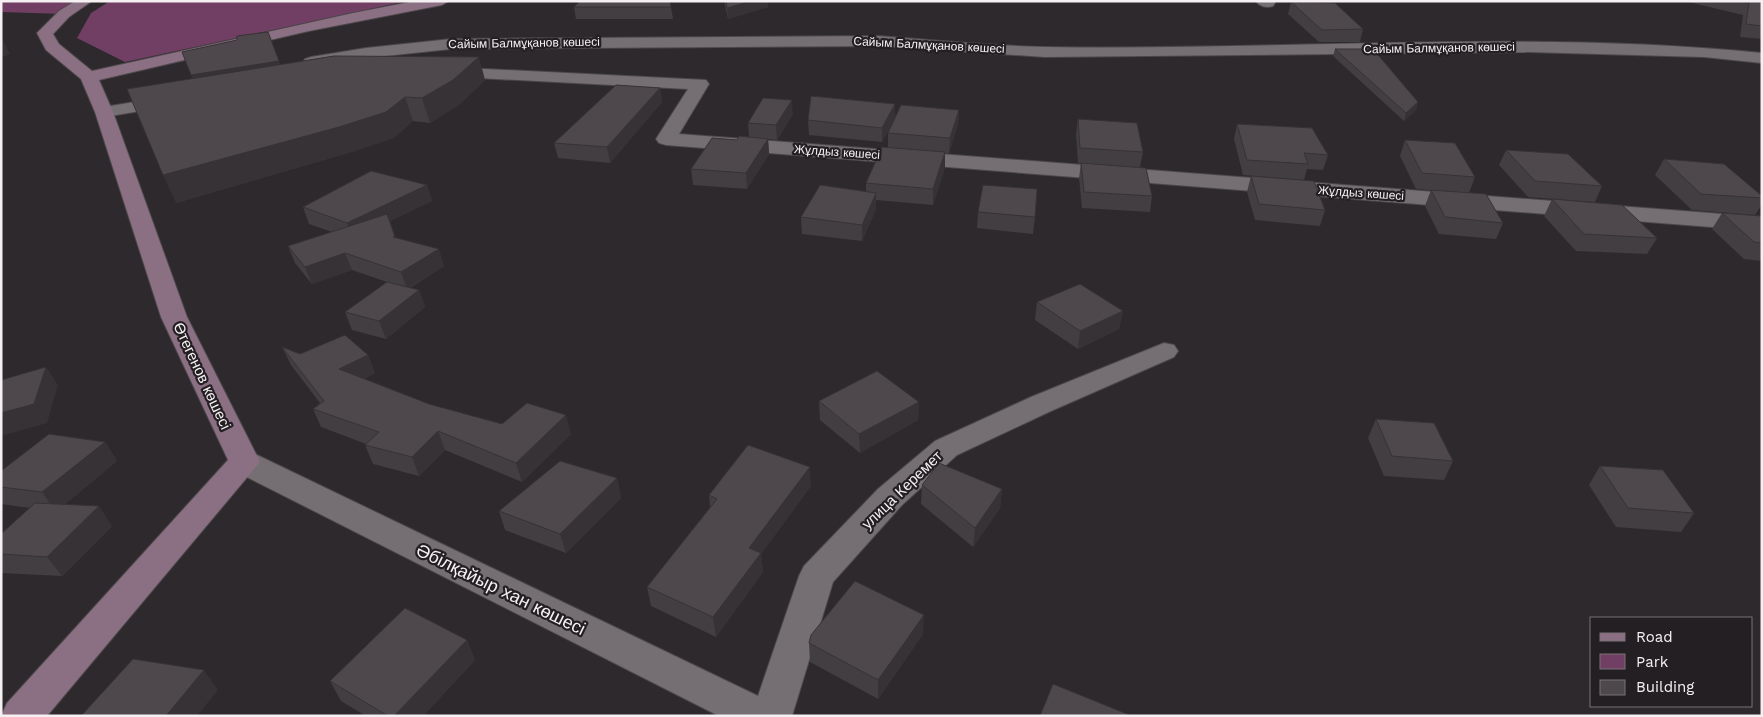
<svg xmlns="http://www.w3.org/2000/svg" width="1763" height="717" font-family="'Work Sans',sans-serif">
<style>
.green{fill:#713f63}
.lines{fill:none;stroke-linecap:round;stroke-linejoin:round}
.street-casing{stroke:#4c484a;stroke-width:2}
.secondary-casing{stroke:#4c484a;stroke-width:2}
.street{fill:#756f73;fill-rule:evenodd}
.secondary{fill:#8b6f83;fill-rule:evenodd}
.wall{fill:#433e41}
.shaded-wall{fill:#373235}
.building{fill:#4e484c;stroke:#373235}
.labels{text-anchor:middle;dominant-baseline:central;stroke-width:4.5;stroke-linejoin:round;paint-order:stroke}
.far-street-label{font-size:12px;fill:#f5f1f3;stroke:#241f23}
.street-label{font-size:15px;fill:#f5f1f3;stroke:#241f23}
.near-street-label{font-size:18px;fill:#f5f1f3;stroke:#241f23}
</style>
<rect width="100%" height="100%" fill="#2e292d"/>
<g class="green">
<path d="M1,1H87L64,14L1,12Z"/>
<path d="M110,1H407L125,62L77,38L91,13Z"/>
</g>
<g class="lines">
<g class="street-casing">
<g id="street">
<path d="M1256,1H1274L1275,3L1273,6C1267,8 1260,7 1256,1Z"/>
<path d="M878,36C934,40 990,46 1047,47C1285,51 1524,29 1762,53V63L1704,57L1528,52L1045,57L878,46L451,49L366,58L311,67L305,65L303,62L305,59L311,57L366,48L451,39Z"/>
<path d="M446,67L706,80L709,84L679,134L1762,217V231L666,145L659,143L656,139L688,89L440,76L438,72L440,68Z"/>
<path d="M171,96L177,97L180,101L177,105L104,117L98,116L95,112L98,108L104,107Z"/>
<path d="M1164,343L1174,345L1178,351L1174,357L1051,411L957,455L902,505L833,582L792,716H719L233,470L228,462L233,454L244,451L255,454L758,696L799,576L804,566L878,489L935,441L1031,397Z"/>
</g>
</g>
<g class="secondary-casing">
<path id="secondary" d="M75,1H92L69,17L53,34L59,44L92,71L353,13L415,1H449L442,5L309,31L99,80L113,112L187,317L260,462L47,716H1L7,703L228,460L161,317L95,112L81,79L46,50L37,33L59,11Z"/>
</g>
<use href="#street" class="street"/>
<use href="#secondary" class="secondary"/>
</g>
<g class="wall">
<path d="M724,1H767L768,7L728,19Z"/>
<path d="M1684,1H1762V39L1740,37L1743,15Z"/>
<path d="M1291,2L1363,29L1360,42H1319L1288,14Z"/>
<path d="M574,7H671L673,19H576Z"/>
<path d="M1335,49L1418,102L1416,110L1404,121L1333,56Z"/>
<path d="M281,64L485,80L460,104L430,123L413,121L394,138L348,153L176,203Z"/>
<path d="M660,88L662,102L610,163L558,158L554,143Z"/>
<path d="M959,110L958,125L949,153H945V168L933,205L876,200V209L862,241L802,234L801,217L866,191V183L888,148V133L895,119L882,142L809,135L808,120L895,118Z"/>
<path d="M793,114L777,140L768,139L769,154L747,189L693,185L691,169L737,140L749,137L748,123Z"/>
<path d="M1078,119L1143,152L1140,167L1152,196L1150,212L1082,208L1079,178L1081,163H1078L1076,134Z"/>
<path d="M1237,124L1328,155L1323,170L1307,169L1304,180L1243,175L1234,139Z"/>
<path d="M1405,140L1475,177L1469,193L1416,189L1400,156Z"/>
<path d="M1506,150L1602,186L1595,202L1528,197L1499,165Z"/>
<path d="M1664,159L1762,196V204L1755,215L1692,210L1655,175Z"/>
<path d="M1251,176L1325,210L1320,226L1255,220L1247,192Z"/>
<path d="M427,185L432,201L390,221L395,238L444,266L410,288L419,290L425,307L386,339L352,330L345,312L387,282L352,270L312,284L295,263L288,246L332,232L309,224L303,207Z"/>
<path d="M1431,190L1503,223L1496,239L1439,234L1425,206Z"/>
<path d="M1552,199L1657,238L1647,254L1576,251L1544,216Z"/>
<path d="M978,212L1035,217L1033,234L977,228Z"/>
<path d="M1722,213L1762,216V261L1744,259L1712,229Z"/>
<path d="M1037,302L1123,311L1119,329L1078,349L1035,320Z"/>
<path d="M282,347L300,354L368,355L375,373L364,379L429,404L502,424L571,434L522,482L445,450L419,476L373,464L365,445L366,444L321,427L313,409L320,403L291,365Z"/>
<path d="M819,401L919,402L918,420L860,453L820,420Z"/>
<path d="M1376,419L1453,461L1444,480L1384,476L1368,438Z"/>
<path d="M105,442L117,461L65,504L112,526L62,576L1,573V534L30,508L1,504V471Z"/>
<path d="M1600,466L1694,513L1681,532L1616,527L1589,485Z"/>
<path d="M617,478L621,498L566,553L505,530L499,511Z"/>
<path d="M922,485L1002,489L1000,508L973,547L921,504Z"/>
<path d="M811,486L761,554L763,572L716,637L651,606L647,587L710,507L709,495Z"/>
<path d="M923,634L878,699L810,662L809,643Z"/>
<path d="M467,640L475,660L423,716H366L341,701L330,681Z"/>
</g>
<g class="shaded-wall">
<path d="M751,1H767L768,7L728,19L727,8Z"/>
<path d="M268,32L284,74L197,89L191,75Z"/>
<path d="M1,37L10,54L1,57Z"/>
<path d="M479,57L485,80L460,104L430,123L422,98Z"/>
<path d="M660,88L662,102L610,163L607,147Z"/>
<path d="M405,97L413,121L394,138L348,153L176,203L163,175Z"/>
<path d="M792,100L793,114L777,140L776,125Z"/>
<path d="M1418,102L1416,110L1404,121L1406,113Z"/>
<path d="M895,104V119L882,142V128Z"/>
<path d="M959,110L958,125L949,153L950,138Z"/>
<path d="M768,139L769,154L747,189L746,173Z"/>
<path d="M945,152V168L933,205V189Z"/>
<path d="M427,185L432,201L390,221L401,253L353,239L347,223Z"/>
<path d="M876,193V209L862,241V225Z"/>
<path d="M439,249L444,266L407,289L401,272Z"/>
<path d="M345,253L352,270L312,284L305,267Z"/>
<path d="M419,290L425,307L386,339L379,321Z"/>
<path d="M1123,311L1119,329L1078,349L1080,331Z"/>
<path d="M368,355L375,373L347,387L339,369Z"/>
<path d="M46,367L58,385L47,423L1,436V413Z"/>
<path d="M919,402L918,420L860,453L859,434Z"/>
<path d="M566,415L571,434L522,482L516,463Z"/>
<path d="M438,431L445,450L419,476L412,457Z"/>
<path d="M105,442L117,461L56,512L42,492Z"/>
<path d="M810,467L811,486L761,554L763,572L716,637L713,617L749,548Z"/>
<path d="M617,478L621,498L566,553L560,534Z"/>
<path d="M1002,489L1000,508L973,547L975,528Z"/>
<path d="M99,506L112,526L62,576L47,557Z"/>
<path d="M924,615L923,634L878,699V680Z"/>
<path d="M467,640L475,660L423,716H394Z"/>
<path d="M204,670L218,690L197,716H166Z"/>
</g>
<g class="building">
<path d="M580,1H670L671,7H574Z"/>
<path d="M726,1H751L727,8Z"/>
<path d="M1740,1H1762V26L1746,24L1749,3Z"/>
<path d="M1291,2L1335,3L1363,29L1322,30Z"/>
<path d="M268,32L279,61L191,75L182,52L237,40V36Z"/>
<path d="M1335,49H1373L1418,102L1406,113Z"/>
<path d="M334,56L479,57L453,80L422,98L405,97L386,112L339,127L163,175L127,89Z"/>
<path d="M616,85L660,88L607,147L554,143Z"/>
<path d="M811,96L895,104L882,128L808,120Z"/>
<path d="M763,98L792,100L776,125L748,123Z"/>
<path d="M901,105L959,110L950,138L888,133Z"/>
<path d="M1078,119L1137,123L1143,152L1080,148Z"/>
<path d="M1237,124L1312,128L1328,155L1304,153L1308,164L1247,160Z"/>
<path d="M739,136L768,139L746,173L691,169L712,138L737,140Z"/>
<path d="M1405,140L1455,143L1475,177L1422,173Z"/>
<path d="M882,147L945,152L933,189L866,183Z"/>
<path d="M1506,150L1568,154L1602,186L1535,181Z"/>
<path d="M1664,159L1724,164L1762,196V198L1701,194Z"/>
<path d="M1081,163L1146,168L1152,196L1084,192Z"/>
<path d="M371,171L427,185L347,223L303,207Z"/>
<path d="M1251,176L1314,181L1325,210L1259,204Z"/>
<path d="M820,185L876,193L862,225L801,217Z"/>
<path d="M983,185L1037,189L1035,217L978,212Z"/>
<path d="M1431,190L1486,194L1503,223L1445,217Z"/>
<path d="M1552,199L1622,205L1657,238L1584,234Z"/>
<path d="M1722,213L1762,216V243L1754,242Z"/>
<path d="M387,214L395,237H393L439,249L401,272L345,253L305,267L288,246Z"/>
<path d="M387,282L419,290L379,321L345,312Z"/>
<path d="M1080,284L1123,311L1080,331L1037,302Z"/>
<path d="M345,335L368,355L339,369L429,404L502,424L527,403L566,415L516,463L438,431L412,457L365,445L379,432L313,409L324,401L282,347L300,354Z"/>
<path d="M46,367L34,404L1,413V380Z"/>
<path d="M877,371L919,402L859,434L819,401Z"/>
<path d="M1376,419L1434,423L1453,461L1392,456Z"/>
<path d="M49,434L105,442L42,492L1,487V471Z"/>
<path d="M748,445L810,467L749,548L761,553L713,617L647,587L717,499L709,495Z"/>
<path d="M560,461L617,478L560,534L499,511Z"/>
<path d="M939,463L1002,489L975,528L922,485Z"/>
<path d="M1600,466L1663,470L1694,513L1628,508Z"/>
<path d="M35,503L99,506L47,557L1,554V534Z"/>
<path d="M855,581L924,615L878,680L809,643L811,635Z"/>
<path d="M405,608L467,640L394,716H388L330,681Z"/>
<path d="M133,659L204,670L166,716H81Z"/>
<path d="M1053,684L1132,716H1040Z"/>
</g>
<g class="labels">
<g class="far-street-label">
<text transform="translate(524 43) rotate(-1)">Сайым Балмұқанов көшесі</text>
<text transform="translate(929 45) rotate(3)">Сайым Балмұқанов көшесі</text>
<text transform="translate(1439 48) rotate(-1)">Сайым Балмұқанов көшесі</text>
<text transform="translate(837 152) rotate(4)">Жұлдыз көшесі</text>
<text transform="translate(1361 193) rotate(4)">Жұлдыз көшесі</text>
</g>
<g class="street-label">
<text transform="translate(202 376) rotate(65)">Өтегенов көшесі</text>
<text transform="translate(902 490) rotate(-44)">улица Керемет</text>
</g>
<g class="near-street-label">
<text transform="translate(501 589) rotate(26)">Әбілқайыр хан көшесі</text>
</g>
</g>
<rect width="1763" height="717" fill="none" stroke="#f5f1f3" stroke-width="5"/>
<rect x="1590" y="617" width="162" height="90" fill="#241f23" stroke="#787376"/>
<rect x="1600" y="633" width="25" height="8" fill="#8b6f83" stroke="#787376"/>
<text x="1636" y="642" font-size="15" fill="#f5f1f3">Road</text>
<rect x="1600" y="654" width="25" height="15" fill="#713f63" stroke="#787376"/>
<text x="1636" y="667" font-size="15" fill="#f5f1f3">Park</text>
<rect x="1600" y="680" width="25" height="15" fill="#4e484c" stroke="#787376"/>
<text x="1636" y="692" font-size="15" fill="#f5f1f3">Building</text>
</svg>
